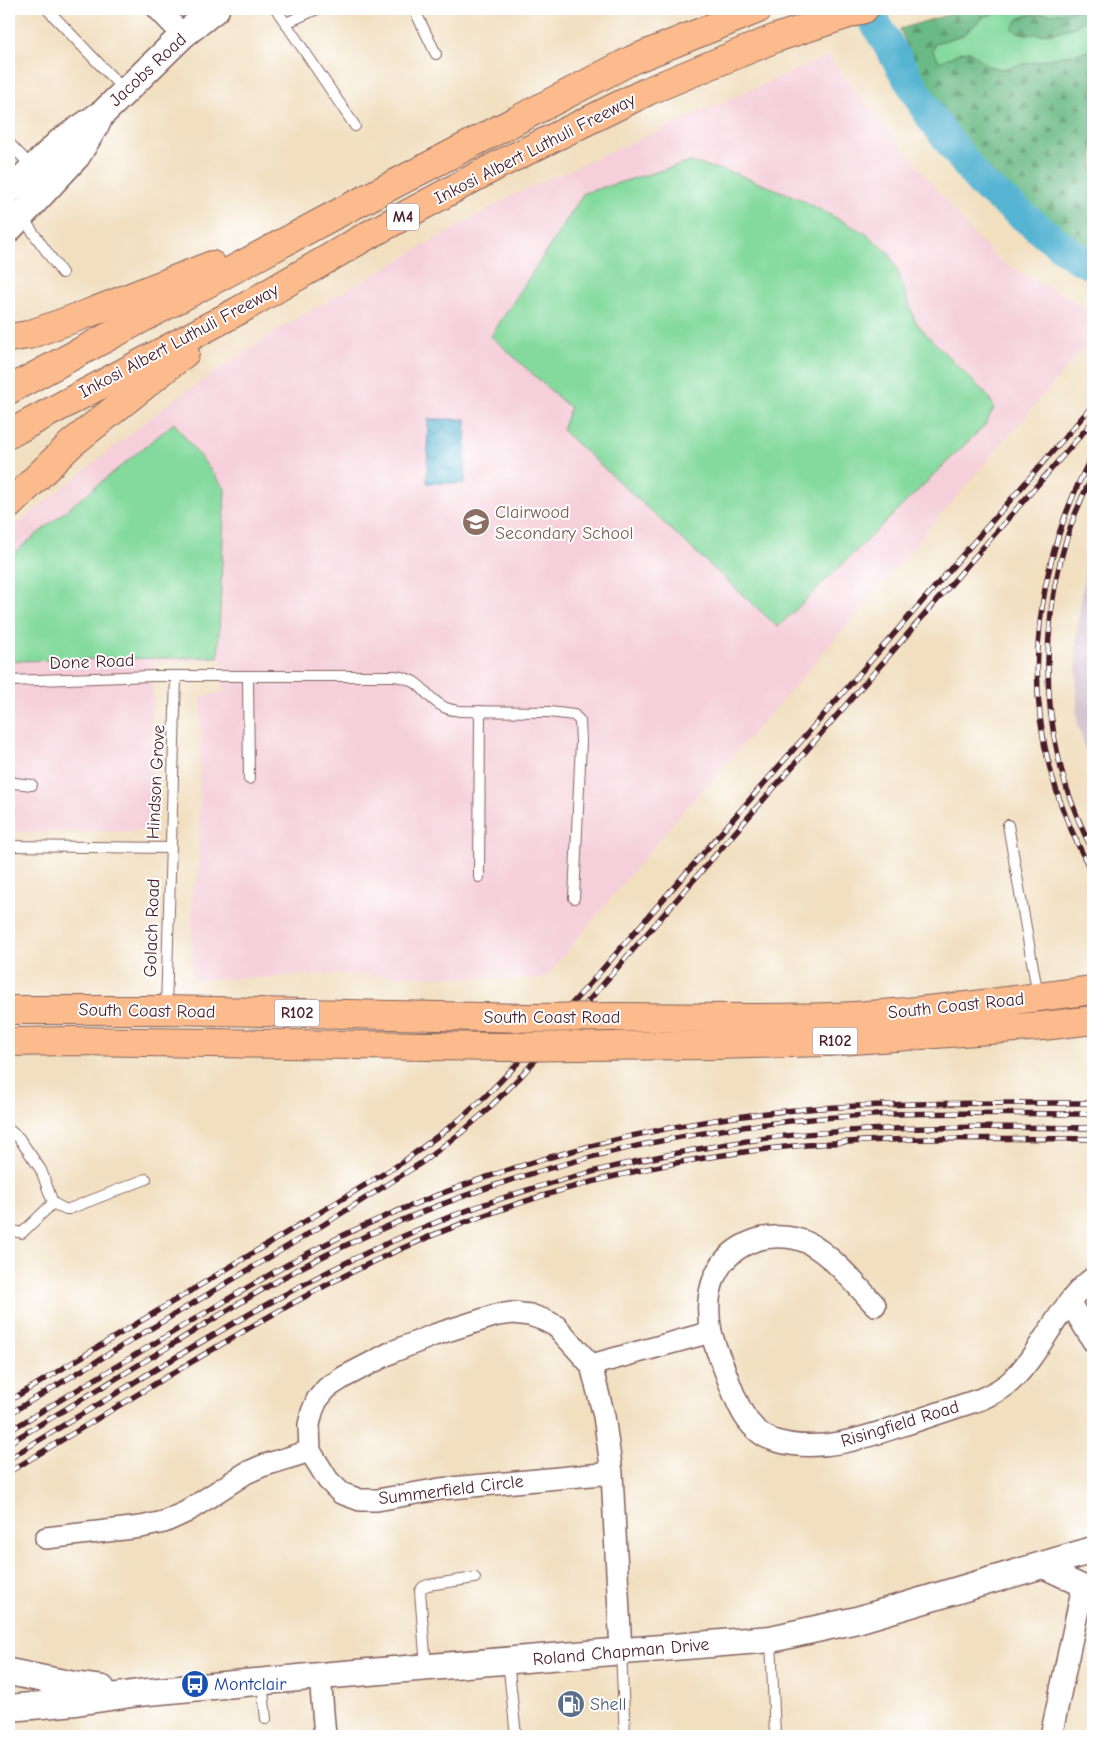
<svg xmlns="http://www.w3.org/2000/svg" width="1102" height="1745" font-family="'Comic Neue',sans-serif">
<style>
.built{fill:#f5cfda}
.industrial{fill:#d1bdcb}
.grass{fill:#84da9e;stroke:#677c64}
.forest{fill:url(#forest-firs);stroke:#5a6c58}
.water{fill:url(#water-waves);stroke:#4f6a7e}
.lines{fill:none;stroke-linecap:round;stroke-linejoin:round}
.river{stroke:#54b4d2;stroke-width:31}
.service-casing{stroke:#84625f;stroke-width:12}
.minor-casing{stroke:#84625f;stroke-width:24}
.tertiary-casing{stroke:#84625f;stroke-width:29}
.trunk-casing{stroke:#84625f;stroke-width:30}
.motorway-casing{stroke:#84625f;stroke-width:30}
.service{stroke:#fff;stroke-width:10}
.minor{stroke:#fff;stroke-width:21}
.tertiary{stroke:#fff;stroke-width:26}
.trunk{stroke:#fbbb8c;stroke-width:28}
.motorway{stroke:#fbbb8c;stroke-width:28}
.rail-casing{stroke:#4a1f2b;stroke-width:5.5}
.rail{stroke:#fff;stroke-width:4;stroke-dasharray:11;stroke-linecap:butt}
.trunk-bridge-casing{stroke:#84625f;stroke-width:30;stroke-linecap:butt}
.trunk-bridge{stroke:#fbbb8c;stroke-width:28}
.labels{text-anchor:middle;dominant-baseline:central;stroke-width:4;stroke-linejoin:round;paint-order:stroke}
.shield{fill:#fff;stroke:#80626b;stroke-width:1}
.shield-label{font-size:16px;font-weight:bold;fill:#4a1f2b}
.street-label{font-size:18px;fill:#4a1f2b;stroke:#fff}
.education-label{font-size:18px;fill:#785e54;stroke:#fff;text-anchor:start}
.transit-label{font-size:18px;fill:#164399;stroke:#fff;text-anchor:start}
.service-label{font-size:18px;fill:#4e5e75;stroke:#fff;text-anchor:start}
</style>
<defs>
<pattern id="forest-firs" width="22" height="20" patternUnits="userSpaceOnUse" patternTransform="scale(1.25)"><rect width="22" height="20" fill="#6bba85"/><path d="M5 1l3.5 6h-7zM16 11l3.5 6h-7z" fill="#5a976d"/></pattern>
<pattern id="water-waves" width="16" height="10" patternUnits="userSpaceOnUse" patternTransform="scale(1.25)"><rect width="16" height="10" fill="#54b4d2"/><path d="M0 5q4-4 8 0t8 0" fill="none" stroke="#4892ab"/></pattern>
</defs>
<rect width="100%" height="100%" fill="#fff"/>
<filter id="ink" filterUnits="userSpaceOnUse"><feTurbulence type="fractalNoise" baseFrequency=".02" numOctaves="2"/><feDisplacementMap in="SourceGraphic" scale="10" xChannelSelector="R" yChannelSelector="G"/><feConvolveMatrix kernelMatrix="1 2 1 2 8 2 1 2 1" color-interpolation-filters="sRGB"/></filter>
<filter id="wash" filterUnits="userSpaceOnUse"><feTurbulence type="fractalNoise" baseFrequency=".0096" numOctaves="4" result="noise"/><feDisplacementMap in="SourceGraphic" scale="20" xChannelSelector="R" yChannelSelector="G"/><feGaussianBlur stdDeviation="1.12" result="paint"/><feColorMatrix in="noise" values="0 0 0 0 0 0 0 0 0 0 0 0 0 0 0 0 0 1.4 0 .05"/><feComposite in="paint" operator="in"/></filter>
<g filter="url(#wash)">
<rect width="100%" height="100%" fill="#f1dfc0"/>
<path class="built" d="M827,56L976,238L1003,263L1093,311V337L772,712L677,818L544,979L331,974L192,980V885H198L201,698L212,694L223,693L222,659L153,662L149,831L9,832V531L165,406L280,328L513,195Z"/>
<path class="industrial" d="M1093,538V776L1077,721L1076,637L1088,547Z"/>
<g class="grass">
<path d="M1010,9H1078L1062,13L1029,15L1018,19L1074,27L1085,20L1093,18V50L1001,69L988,66L970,51L961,52L940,62L933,51L935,43L963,35L985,16Z"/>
<path d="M690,162L734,173L798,198L865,233L889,253L898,272L915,321L927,335L989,397L994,408L985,425L778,627L562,430L570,408L491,336L584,193Z"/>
<path d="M174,423L225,489L218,657L9,661V557Z"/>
</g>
<g class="forest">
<path d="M967,9H1010L985,16L963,35L935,43L933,51L940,62L961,52L970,51L988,66L1001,69L1093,50V252C1040,212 984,173 945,118C926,92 913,60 900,29Z"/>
<path d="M1078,9H1093V18C1085,20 1079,25 1071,28C1057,33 1024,39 1012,29L1018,19L1029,15L1062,13Z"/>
</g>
<path class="water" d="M428,419H466L465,484L427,483Z"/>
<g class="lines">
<path class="river" d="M867,9L932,119L981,183L1074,256L1093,266"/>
</g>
</g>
<g filter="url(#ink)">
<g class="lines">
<g class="service-casing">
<g id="service">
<path d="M47,9L124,90"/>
<path d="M276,9L355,126"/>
<path d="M414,9L436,54"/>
<path d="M286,23L317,9"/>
<path d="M9,143L33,168"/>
<path d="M22,217L62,273"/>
<path d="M248,676L249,779"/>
<path d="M9,681L153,676H395C425,680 422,696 444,707C449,710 455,710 460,711L549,712L574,715L580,721L581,742L574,898"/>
<path d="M9,780L14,783L32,785"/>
<path d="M1008,825L1038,996"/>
<path d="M9,846L171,848"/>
<path d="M479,877L480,711"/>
<path d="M166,1008L176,677"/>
<path d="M9,1130L19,1138L41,1170L53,1203L64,1209H69L146,1179"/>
<path d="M9,1230L22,1233L53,1203"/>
<path d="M771,1640L775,1736"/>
<path d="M621,1652L625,1736"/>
<path d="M508,1661L516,1736"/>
<path d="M426,1667L420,1591L423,1587L428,1585L475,1578"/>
<path d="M262,1682L266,1719"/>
</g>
</g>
<g class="minor-casing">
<g id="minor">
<path d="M158,9L183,35"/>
<path d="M1070,1303L1093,1341"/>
<path d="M875,1305C856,1285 838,1262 815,1247C799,1236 774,1234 756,1240C715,1254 703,1291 711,1332C714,1345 720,1358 725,1371C735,1398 745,1432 776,1441C821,1454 867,1437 909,1423C933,1415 957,1407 981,1399C992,1394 1003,1389 1011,1381C1041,1353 1061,1301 1093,1278"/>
<path d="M591,1365L711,1332"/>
<path d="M612,1473L440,1489L377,1500H360L341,1493L328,1480L310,1451L309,1425L312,1412L317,1400L327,1388L344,1377L392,1352L434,1335L497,1315L513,1313L530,1315L544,1320L556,1326L591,1365L604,1416L612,1473L621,1652"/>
<path d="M46,1538L141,1527L164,1522L186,1512L246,1473L262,1466L310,1451"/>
<path d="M1040,1566L1083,1586L1093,1588"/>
<path d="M320,1676L325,1736"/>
<path d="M1051,1736L1083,1586"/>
</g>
</g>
<g class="tertiary-casing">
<g id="tertiary">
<path d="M9,191L60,142L104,112L183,35L216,9"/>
<path d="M9,229L77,156L98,121"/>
<path d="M9,1672L79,1686L102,1689"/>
<path d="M9,1708L76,1702L138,1693L320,1676L771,1639L857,1620L1093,1550"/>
</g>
</g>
<g class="trunk-casing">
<g id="trunk">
<path d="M9,1010H166L529,1018"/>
<path d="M616,1017C696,1017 776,1020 855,1016C935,1011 1014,1000 1093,990"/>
<path d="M9,1042L73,1041L502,1047"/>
<path d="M576,1046L715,1045L827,1042L1043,1026L1093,1020"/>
</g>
</g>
<g class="motorway-casing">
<g id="motorway">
<path d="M9,338L28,335L92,312L212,265"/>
<path d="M9,390L331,217L632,60L758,9"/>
<path d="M9,434L238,311L365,237L496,166L648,91L776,38L864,9"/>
<path d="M9,505L71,444L185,353"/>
</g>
</g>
<use href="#service" class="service"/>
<use href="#minor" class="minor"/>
<use href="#tertiary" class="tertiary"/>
<use href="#trunk" class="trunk"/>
<use href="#motorway" class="motorway"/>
<g class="rail-casing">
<g id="rail">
<path d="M1093,454C1038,557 1019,682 1058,795C1067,823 1080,849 1093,875"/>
<path d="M1093,475C1048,560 1037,667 1059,760C1066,792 1079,823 1093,852"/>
<path d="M9,1401L403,1162L459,1120L485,1097L515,1066L587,987L1093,405"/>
<path d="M9,1414L323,1225L421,1163L462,1132L485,1112L522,1075L598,990L1093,421"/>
<path d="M9,1431C72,1393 135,1355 198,1317C252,1285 304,1253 361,1227C505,1162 663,1119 820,1108C911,1102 1002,1103 1093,1103"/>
<path d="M9,1443C62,1412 115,1379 168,1347C214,1319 260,1289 308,1264C489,1171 692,1120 895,1114C961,1112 1027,1114 1093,1114"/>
<path d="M9,1459C51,1432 95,1407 138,1380C219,1331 301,1282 388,1243C508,1188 637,1156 768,1138C795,1134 822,1133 849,1131C930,1126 1012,1127 1093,1128"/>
<path d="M9,1472C60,1441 112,1410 163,1379C227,1341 289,1303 356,1270C477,1210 610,1170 744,1152C860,1136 977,1138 1093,1139"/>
</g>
</g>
<use href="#rail" class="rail"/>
<g class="trunk-bridge-casing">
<g id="trunk-bridge">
<path d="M529,1018L616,1017"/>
<path d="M502,1047L576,1046"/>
</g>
</g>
<use href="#trunk-bridge" class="trunk-bridge"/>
</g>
</g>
<defs>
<g id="school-disc" transform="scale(1.4375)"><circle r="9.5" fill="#8d6e63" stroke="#fff"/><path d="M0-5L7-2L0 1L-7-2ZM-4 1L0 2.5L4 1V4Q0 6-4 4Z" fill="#fff"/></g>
<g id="bus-disc" transform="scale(1.4375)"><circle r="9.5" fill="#1a4fb4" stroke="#fff"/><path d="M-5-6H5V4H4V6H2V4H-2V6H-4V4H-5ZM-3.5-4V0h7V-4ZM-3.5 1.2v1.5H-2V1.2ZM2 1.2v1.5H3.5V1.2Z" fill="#fff"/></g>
<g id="fuel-disc" transform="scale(1.4375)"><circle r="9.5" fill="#5c6f8a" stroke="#fff"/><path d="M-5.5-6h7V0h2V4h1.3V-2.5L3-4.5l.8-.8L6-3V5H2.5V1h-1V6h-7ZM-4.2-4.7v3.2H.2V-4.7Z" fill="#fff"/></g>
</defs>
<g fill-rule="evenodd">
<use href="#school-disc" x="476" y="522"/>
<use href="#bus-disc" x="195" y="1684"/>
<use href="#fuel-disc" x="571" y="1704"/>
</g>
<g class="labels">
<g class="shield">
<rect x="387" y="203.5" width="32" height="27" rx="4"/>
<rect x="274.5" y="999.5" width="45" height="27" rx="4"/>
<rect x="812.5" y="1027.5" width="45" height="27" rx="4"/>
</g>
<g class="shield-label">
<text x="403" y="217">M4</text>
<text x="297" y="1013">R102</text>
<text x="835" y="1041">R102</text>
</g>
<g class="street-label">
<text transform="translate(148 70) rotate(-43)">Jacobs Road</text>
<text transform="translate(535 149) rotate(-27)">Inkosi Albert Luthuli Freeway</text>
<text transform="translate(179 341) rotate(-28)">Inkosi Albert Luthuli Freeway</text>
<text transform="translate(92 662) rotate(-2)">Done Road</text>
<text transform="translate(156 782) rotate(-87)">Hindson Grove</text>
<text transform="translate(152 928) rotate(-88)">Golach Road</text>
<text transform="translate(956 1006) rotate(-6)">South Coast Road</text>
<text transform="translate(147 1011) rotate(1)">South Coast Road</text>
<text x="552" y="1017">South Coast Road</text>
<text transform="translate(900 1424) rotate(-17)">Risingfield Road</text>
<text transform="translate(451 1490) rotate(-7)">Summerfield Circle</text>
<text transform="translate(621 1652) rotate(-5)">Roland Chapman Drive</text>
</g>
<g class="education-label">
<text x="495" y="512">Clairwood<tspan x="495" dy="21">Secondary School</tspan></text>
</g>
<g class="transit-label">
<text x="214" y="1684">Montclair</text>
</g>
<g class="service-label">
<text x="590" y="1704">Shell</text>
</g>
</g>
<rect width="1102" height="1745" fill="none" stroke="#fff" stroke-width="30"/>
</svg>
